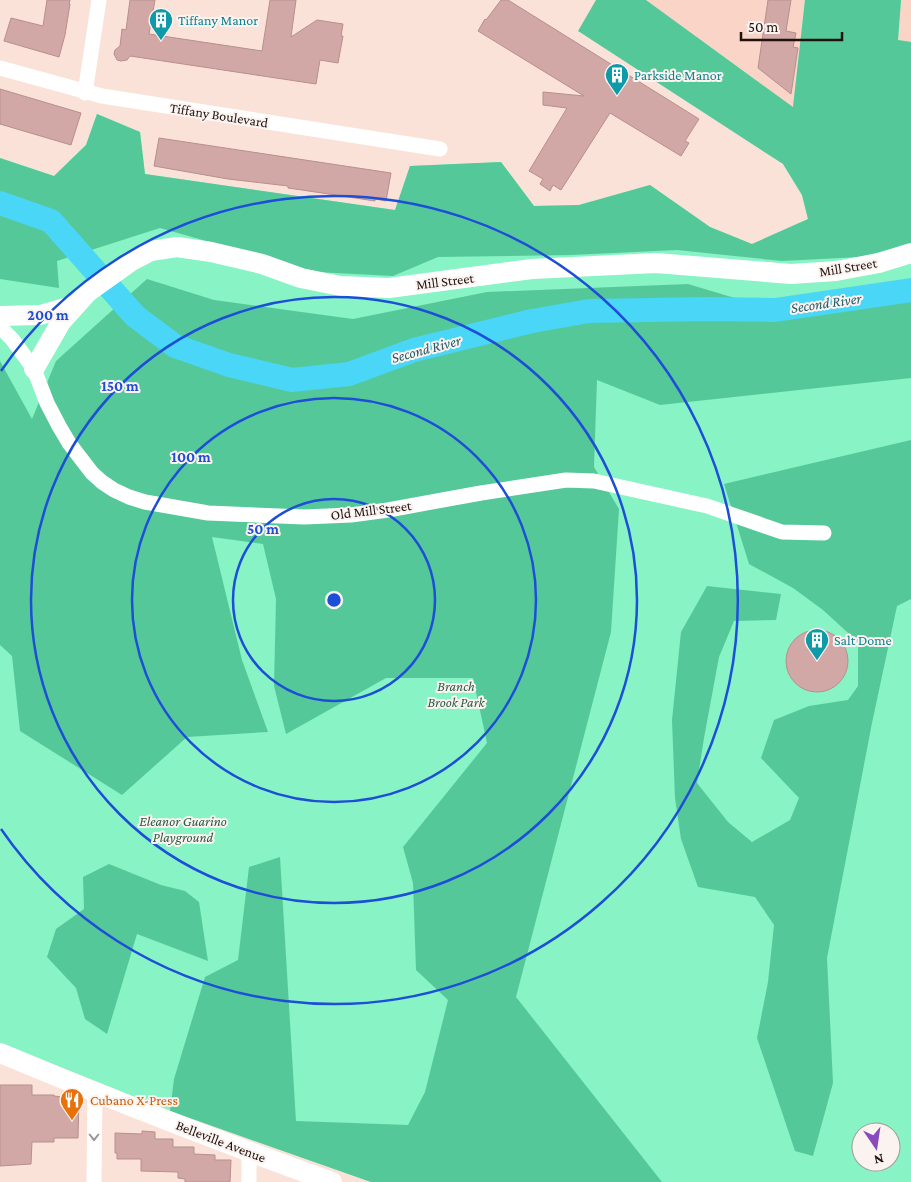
<svg xmlns="http://www.w3.org/2000/svg" width="911" height="1182" font-family="'Crimson Pro',serif">
<style>
.built{fill:#fad4c6}
.green{fill:#88f3c4;fill-rule:evenodd}
.forest{fill:#55c899}
.lines{fill:none;stroke-linecap:round;stroke-linejoin:round}
.river{stroke:#49d6f7;stroke-width:24}
.building{fill:#d1a8a6;stroke:#b78f8d}
.street{stroke:#fff;stroke-width:15}
.secondary{stroke:#fff;stroke-width:20}
.oneway{stroke:#9b9593}
.ring{fill:none;stroke:#1d4ed8;stroke-width:2.5}
.labels{text-anchor:middle;dominant-baseline:central;stroke-width:4;stroke-linejoin:round;paint-order:stroke}
.culture-label{font-size:14px;fill:#0d838f;stroke:#fbf3f0;text-anchor:start}
.street-label{font-size:14px;fill:#20130e;stroke:#fbf3f0}
.park-label{font-size:14px;font-style:italic;fill:#2b5a46;stroke:#fbf3f0}
.food-label{font-size:14px;fill:#c56008;stroke:#fbf3f0;text-anchor:start}
.water-label{font-size:15px;font-style:italic;fill:#245c6a;stroke:#fbf3f0}
.centre{fill:#1d4ed8;stroke:#fbf3f0;stroke-width:2.5}
.ring-label{font-size:15px;text-anchor:middle;font-weight:bold;fill:#1d4ed8;stroke:#fbf3f0;stroke-width:4;stroke-linejoin:round;paint-order:stroke}
</style>
<rect width="100%" height="100%" fill="#fae2d9"/>
<g class="built">
<path d="M646,0H805L793,107L682,26Z"/>
<path d="M901,0H911V42L898,40Z"/>
</g>
<path class="green" d="M805,0H901L898,40L911,42V1182H371L170,1111L0,1043V158L54,176L86,145L97,114L140,132L145,174L395,210L410,166L501,162L534,206L579,205L650,185L710,227L752,244L808,219L802,195L783,164L793,107ZM861,1132H891V1162H861Z"/>
<g class="forest">
<path d="M596,0H646L793,107L805,0H901L898,40L911,42V244L860,257L782,261L677,250L571,255L438,257L393,276L316,272L160,228L57,261L59,288L0,279V158L54,176L86,145L97,114L140,132L145,174L395,210L410,166L501,162L534,206L579,205L650,185L710,227L752,244L808,219L802,195L783,164L578,31Z"/>
<path d="M147,279L214,300L353,319L487,292L688,284L775,310L911,290V378L660,405L597,380L594,467L619,509L611,632L516,997L662,1182H371L170,1111L174,1079L205,977L238,960L249,867L280,857L296,1121L408,1125L425,1092L448,1000L416,970L413,883L403,847L487,743L473,678H386L286,734L274,686L276,599L263,544L212,537L242,660L268,732L187,737L122,795L20,731L12,656L0,645V361L32,419L56,361Z"/>
<path d="M911,440V599L897,606L872,723L827,958L833,1083L813,1156L795,1151L757,1038L768,982L774,925L755,897L698,887L681,839L675,798L672,720L681,632L707,586L781,594L776,620L734,621L719,657L704,738L697,783L728,822L752,842L790,820L799,798L761,758L774,720L809,706L848,700L858,686V642L823,610L793,588L749,564L724,484Z"/>
<path d="M109,864L161,885L185,891L199,902L208,961L137,934L107,1034L85,1019L76,988L47,957L56,929L84,909L83,877Z"/>
</g>
<g class="lines">
<path class="river" d="M0,203L51,221L135,316L175,346L229,365L292,380L349,374L414,350L532,321L589,311L709,309L775,310L911,290"/>
</g>
<g class="building">
<path d="M47,0H70L69,4H70L65,35L59,57L4,41L11,18L43,26Z"/>
<path d="M130,0H155L149,34L262,51L270,0H296L291,37L317,20L343,24L341,36H343L338,63L320,60L316,84L130,56L127,60L121,61L117,60L114,54L115,50L120,46L122,29L126,30Z"/>
<path d="M501,0H508L699,119L685,141L689,143L681,156L610,113L561,190L553,185L550,191L540,184L543,179L529,171L567,108L543,105V92L584,96L478,31L485,19L486,20Z"/>
<path d="M768,0H791L786,31L796,33L793,47L798,48L791,94L758,68Z"/>
<path d="M0,89L81,113L71,145L0,124Z"/>
<path d="M159,138L391,173L386,201L375,199V201L302,190L288,188V186L228,179L154,166Z"/>
<circle cx="817" cy="661" r="31"/>
<path d="M0,1085H32V1095H54V1096L79,1099L78,1138H54V1142H32L31,1164L0,1166Z"/>
<path d="M142,1131L155,1132V1139H173V1147H194V1154L215,1155V1160H231L230,1182H185V1179L178,1178V1172L141,1171V1159H117V1153H115V1133L142,1134Z"/>
</g>
<g class="lines">
<g class="street">
<path d="M0,68L102,96L440,149"/>
<path d="M85,93L99,0"/>
<path d="M0,327L12,339L34,369L47,403L59,426L69,443L92,473L102,482L114,490L129,497L145,502L208,513L304,517L351,515L388,510L481,493L566,480L594,481L707,506L782,532L824,533"/>
<path d="M94,1182L95,1092"/>
<path d="M249,1182V1152"/>
</g>
<g class="secondary">
<path d="M0,316L40,315L75,305"/>
<path d="M34,369L61,322L88,292L130,262L151,251L177,247L211,252L262,264L301,278L340,286L389,288L532,269L656,263L791,274L836,271L879,263L911,253"/>
<path d="M0,1053C110,1099 220,1142 332,1182"/>
</g>
</g>
<defs><path id="oneway-chevron" d="M-2-3.5L2.5 0L-2 3.5" fill="none" stroke-width="1.6" stroke-linecap="round" stroke-linejoin="round" transform="scale(1.25)"/></defs>
<use class="oneway" href="#oneway-chevron" transform="translate(94 1137) rotate(90)"/>
<g class="ring">
<circle cx="334" cy="600" r="101"/>
<circle cx="334" cy="600" r="202"/>
<circle cx="334" cy="600" r="303"/>
<path d="M1 371A404 404 0 1 1 1 829"/>
</g>
<defs>
<g id="building-pin" transform="scale(1.25)"><path d="M0 17L-7.5 6A9.5 9.5 0 1 1 7.5 6Z" fill="#0f9aa8" stroke="#fbf3f0"/><path d="M-4-6H4V6H1V3H-1V6H-4ZM-2.5-4.3h1.7v1.8h-1.7ZM.8-4.3h1.7v1.8H.8ZM-2.5-1h1.7V.8h-1.7ZM.8-1h1.7V.8H.8Z" fill="#fff"/></g>
<g id="restaurant-pin" transform="scale(1.25)"><path d="M0 17L-7.5 6A9.5 9.5 0 1 1 7.5 6Z" fill="#e8710a" stroke="#fbf3f0"/><path d="M-5-6h1v4h1v-4h1v4h1v-4h1v5L-1.5 .5V6h-2V.5L-5-1ZM5-6V6H3V1.5H1.5Q1.5-4 5-6Z" fill="#fff"/></g>
</defs>
<g fill-rule="evenodd">
<use href="#building-pin" x="161" y="20"/>
<use href="#building-pin" x="617" y="75"/>
<use href="#building-pin" x="817" y="640"/>
<use href="#restaurant-pin" x="72" y="1100"/>
</g>
<g class="labels">
<g class="culture-label">
<text x="178" y="20">Tiffany Manor</text>
<text x="634" y="75">Parkside Manor</text>
<text x="834" y="640">Salt Dome</text>
</g>
<g class="street-label">
<text transform="translate(219 115) rotate(9)">Tiffany Boulevard</text>
<text transform="translate(848 267) rotate(-9)">Mill Street</text>
<text transform="translate(445 281) rotate(-7)">Mill Street</text>
<text transform="translate(371 510) rotate(-7)">Old Mill Street</text>
<text transform="translate(221 1141) rotate(21)">Belleville Avenue</text>
</g>
<g class="park-label">
<text x="456" y="686">Branch<tspan x="456" dy="16">Brook Park</tspan></text>
<text x="183" y="821">Eleanor Guarino<tspan x="183" dy="16">Playground</tspan></text>
</g>
<g class="food-label">
<text x="90" y="1100">Cubano X-Press</text>
</g>
<g class="water-label">
<text transform="translate(826 303) rotate(-8)">Second River</text>
<text transform="translate(426 349) rotate(-15)">Second River</text>
</g>
</g>
<circle cx="334" cy="600" r="8" class="centre"/>
<g class="ring-label">
<text x="48" y="320">200 m</text>
<text x="120" y="391">150 m</text>
<text x="191" y="462">100 m</text>
<text x="263" y="534">50 m</text>
</g>
<g transform="translate(876 1147) rotate(167)"><circle r="24" fill="#fbf3f0" stroke="#a39996"/>
<path d="M0-4L9 19L0 12L-9 19Z" fill="#8b49be"/>
<text y="-8" font-size="14" font-weight="bold" text-anchor="middle" fill="#20130e">N</text>
</g>
<path d="M741 32v8h101v-8" fill="none" stroke="#20130e" stroke-width="2.5"/>
<text x="748" y="32" font-size="15" fill="#20130e" stroke="#fbf3f0" stroke-width="4" paint-order="stroke">50 m</text>
</svg>
